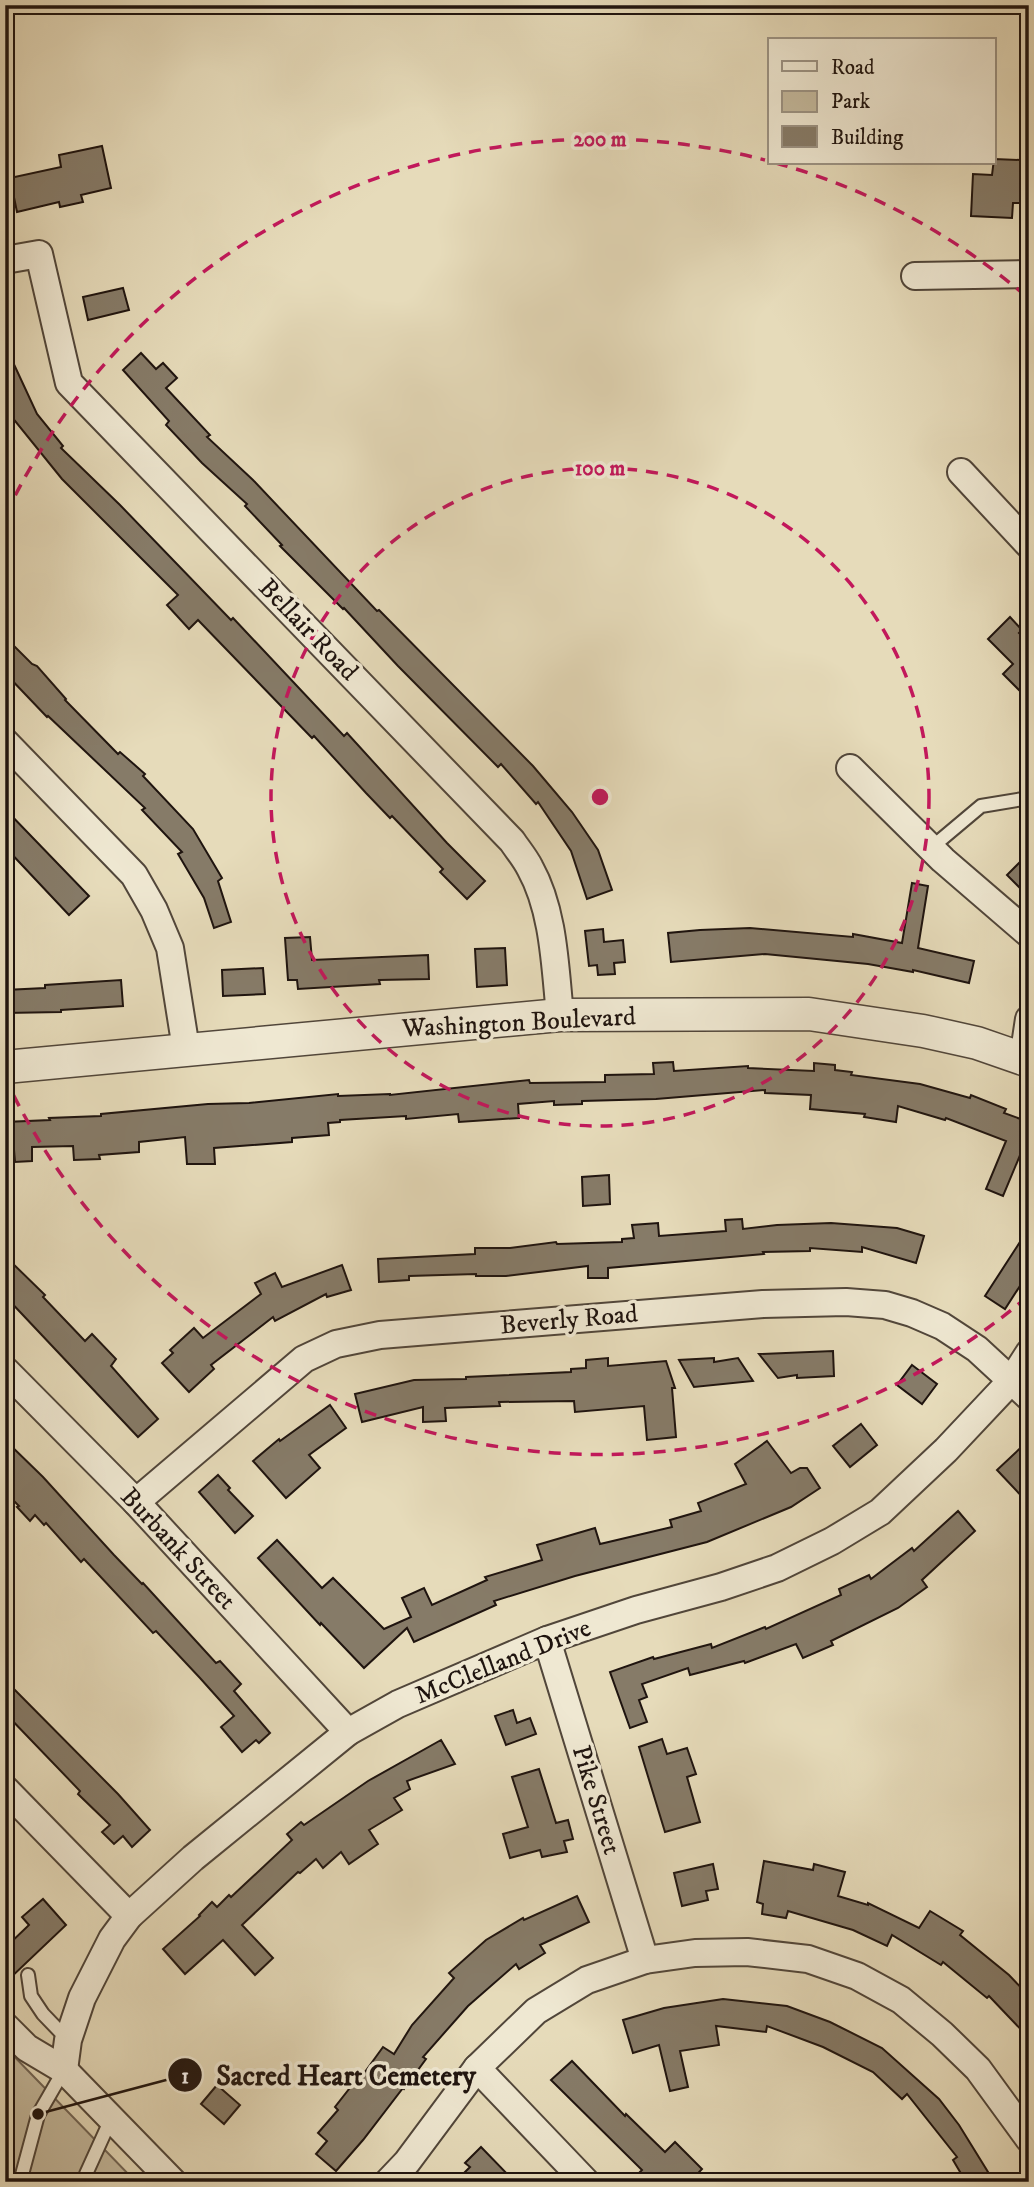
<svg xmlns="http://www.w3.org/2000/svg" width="1034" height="2187" font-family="'IM FELL DW Pica',serif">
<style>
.green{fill:#c4b99d;stroke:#726656;stroke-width:2}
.building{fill:#867b68;stroke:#1f140f;stroke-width:2}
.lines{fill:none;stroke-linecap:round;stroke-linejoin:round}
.service-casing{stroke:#51463a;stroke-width:16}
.minor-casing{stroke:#51463a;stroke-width:30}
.tertiary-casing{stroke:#51463a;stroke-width:35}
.service{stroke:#efe8d2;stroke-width:12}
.minor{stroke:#efe8d2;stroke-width:26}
.tertiary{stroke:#efe8d2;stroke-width:32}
.ring{fill:none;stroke:#c2185b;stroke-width:3.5;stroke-dasharray:12 9}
.labels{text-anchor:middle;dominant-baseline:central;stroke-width:7;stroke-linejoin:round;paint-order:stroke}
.street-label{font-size:26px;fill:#1f140f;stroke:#efe8d2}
.centre{fill:#c2185b;stroke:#efe8d2;stroke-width:3.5}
.ring-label{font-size:21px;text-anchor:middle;font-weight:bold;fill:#c2185b;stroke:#efe8d2;stroke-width:7;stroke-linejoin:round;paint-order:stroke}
.leader{fill:none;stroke:#1f140f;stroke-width:2.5}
.callout-dot{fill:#1f140f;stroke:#efe8d2;stroke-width:2.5}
.mark-label{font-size:21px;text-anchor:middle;font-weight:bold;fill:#fff}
.callout-label{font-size:28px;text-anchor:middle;font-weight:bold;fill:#1f140f;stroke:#efe8d2;stroke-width:7;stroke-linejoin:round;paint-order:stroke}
</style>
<rect width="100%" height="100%" fill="#e6dbba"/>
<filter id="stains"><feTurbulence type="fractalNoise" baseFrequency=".00286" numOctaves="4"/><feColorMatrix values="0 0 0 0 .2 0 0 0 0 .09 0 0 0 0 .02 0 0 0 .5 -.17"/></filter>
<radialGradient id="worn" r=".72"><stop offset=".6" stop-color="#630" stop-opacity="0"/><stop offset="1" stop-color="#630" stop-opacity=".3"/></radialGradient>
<path class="green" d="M5,2047L136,2182H5Z"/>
<g class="building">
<path d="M102,146L111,188L81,195L83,202L60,207L59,202L17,212L10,178L61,167L59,155Z"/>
<path d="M994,159L1020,160V170H1029V203H1013L1012,218L971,216L973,174L992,175Z"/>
<path d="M123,288L129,310L88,320L83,297Z"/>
<path d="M5,345L37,414L63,446L61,448L120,505L231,620L233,618L344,736L347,733L447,843L485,881L467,899L440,872L443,869L392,816L390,818L366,793L314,736L312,738L198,620L189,629L167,605L178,595L62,479L11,416L5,404Z"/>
<path d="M141,353L156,369L163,363L177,378L166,388L210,435L207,437L253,480L377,611L379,610L533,766L572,812L598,850L612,890L587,899L571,851L538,802L536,804L501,764L498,767L398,666L344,608L343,609L280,546L282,545L245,506L247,504L202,463L166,425L169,421L123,370Z"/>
<path d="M1010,617L1022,630L1019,633L1029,642V700L1003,674L1013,664L988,639Z"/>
<path d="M5,637L32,664L37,666L66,699L65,700L118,754L120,752L145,774L143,776L193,829L222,878L218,881L231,922L214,928L204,898L178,854L182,852L142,810L145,808L48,716L47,717L5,673Z"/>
<path d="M5,809L89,896L69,915L5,847Z"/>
<path d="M1029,853V897L1007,875Z"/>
<path d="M912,883L928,886L918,948L974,961L969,983L913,970V972L868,964L765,954L671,962L668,933L700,930L750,928L853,937V934L902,943Z"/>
<path d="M603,929L604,942L623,940L625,962L614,963L615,974L598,975L597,965L589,966L585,931Z"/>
<path d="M310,937L312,960L428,955L429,979L379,980L380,984L298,989L297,980H288L285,938Z"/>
<path d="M505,948L507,985L477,987L475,949Z"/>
<path d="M263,968L265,994L223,996L222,970Z"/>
<path d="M121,980L123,1006L61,1010V1012L5,1013V990L45,988V985Z"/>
<path d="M673,1062L674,1071L748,1066V1068L814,1071V1063L835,1065V1070L852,1072L851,1075L920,1084L970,1098L971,1095L1006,1109L1004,1113L1029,1122V1150L1023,1148L1003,1196L986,1189L1006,1141L946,1118L945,1120L898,1106L896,1122L864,1117L865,1114L810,1109L811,1095L765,1093V1090L656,1099L582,1101V1104L554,1105V1101L518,1104L519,1118L459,1122L458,1114L406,1119V1116L340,1120V1122L328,1123L329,1135L292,1138V1142L214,1148L215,1164H187L185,1137L139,1142V1152L99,1155L100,1159L74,1160L73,1146L32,1147V1161L15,1162L14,1150H5V1122L50,1120L49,1118L101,1116V1114L208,1104L249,1103L338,1094V1096L390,1094V1095L529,1080L530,1083L605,1082V1075L654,1074L653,1063Z"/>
<path d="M609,1175L610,1204L583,1206L582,1177Z"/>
<path d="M742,1219L743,1229L777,1225L831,1223L897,1228L924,1236L916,1263L862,1247V1252L810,1248V1251L763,1252L764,1254L608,1268V1278H588V1266L506,1276H476V1274L409,1276V1280L379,1282L378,1259L475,1254V1248H510L556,1242L557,1244L622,1242V1239L634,1238L632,1225L658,1223L659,1236L726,1231L725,1220Z"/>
<path d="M1029,1228V1272L1005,1309L985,1296Z"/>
<path d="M5,1256L45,1295L43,1297L85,1341L92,1334L116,1359L111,1366L158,1419L138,1437L5,1296Z"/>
<path d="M342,1265L351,1290L327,1297L326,1294L275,1321L273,1317L211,1365L214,1369L189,1392L162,1363L173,1353L170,1350L194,1328L203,1338L261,1294L255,1283L275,1273L282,1287Z"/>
<path d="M833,1351L834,1376L797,1378V1375L778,1378L759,1354Z"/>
<path d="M608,1358V1366L666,1361L675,1388H672L676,1437L647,1440L644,1406L575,1412L574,1401L499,1402L500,1406L445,1408L446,1421L423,1422V1407L362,1422L355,1394L414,1380L466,1379V1377L571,1372V1369L586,1368V1360Z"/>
<path d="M714,1358V1362L738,1358L753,1381L694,1387L679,1360Z"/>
<path d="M912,1365L937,1384L922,1404L897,1385Z"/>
<path d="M330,1405L346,1428L309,1455L320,1468L286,1498L253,1461L279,1439L280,1441Z"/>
<path d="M861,1424L877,1445L850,1467L833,1446Z"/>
<path d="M5,1440L43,1477L114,1555L142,1584L143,1583L216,1663L220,1661L241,1684L234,1691L270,1733L259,1743L256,1740L242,1752L221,1727L234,1716L200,1678L156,1631L153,1633L84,1559L81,1562L46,1523L44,1525L35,1515L30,1521L17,1507L19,1506L5,1492Z"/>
<path d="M1029,1440V1504L997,1470Z"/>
<path d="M767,1441L791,1473L800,1468H807L820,1488L791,1507L707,1542L575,1576L494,1601L496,1605L414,1642L407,1628L364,1668L321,1623L320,1625L258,1558L277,1540L322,1588L333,1578L384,1629L411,1617L402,1598L424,1588L432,1605L487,1580L485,1577L542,1560L537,1545L595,1528L600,1544L672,1527L670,1520L701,1511L698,1503L746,1484L735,1464Z"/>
<path d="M218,1475L230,1488L228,1490L253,1516L235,1533L199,1492Z"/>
<path d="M958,1511L975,1531L922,1580L927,1587L898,1608L831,1641L833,1645L803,1658L796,1644L745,1663L744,1661L690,1675L688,1668L642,1684L647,1697L639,1700L647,1722L630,1728L610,1672L653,1657L654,1659L711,1644L712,1648L765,1627L766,1629L841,1595L839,1589L869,1575L871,1579L912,1548L914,1551Z"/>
<path d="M5,1680L118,1794L150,1830L132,1847L123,1836L114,1844L102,1832L110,1825L78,1794L80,1791L5,1713Z"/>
<path d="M513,1710L517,1723L530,1718L536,1734L506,1745L495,1716Z"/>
<path d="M662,1739L667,1754L687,1748L696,1774L687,1777L700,1822L665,1832L639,1747Z"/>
<path d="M441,1740L455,1764L407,1781L410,1789L394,1798L402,1810L369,1830L378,1844L349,1864L341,1852L323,1868L316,1859L300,1873L298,1872L242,1925L273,1958L255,1975L223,1940L185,1974L163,1949L200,1916L199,1915L212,1902L217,1907L229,1895L231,1897L292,1840L287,1834L301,1822L304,1825L368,1781Z"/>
<path d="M539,1769L556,1823L568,1820L573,1839L564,1841L567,1852L542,1857L540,1850L510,1858L503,1834L528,1827L512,1777Z"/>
<path d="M764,1861L813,1870L814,1864L845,1872L838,1896L868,1905V1903L919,1928L930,1911L963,1931L960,1935L1009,1975L1029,1996V2038L989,1996L987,1998L943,1962L941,1965L892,1935L887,1946L853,1930L788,1911L786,1918L762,1914L763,1904L757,1902Z"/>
<path d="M713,1864L718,1889L706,1891L708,1900L682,1906L674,1873Z"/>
<path d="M577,1896L589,1922L540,1945L545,1953L519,1969L516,1964L468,2006L423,2057L426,2059L404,2089L403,2088L363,2140L336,2171L316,2154L327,2141L318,2133L338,2110L335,2107L349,2089L342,2084L354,2070L362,2076L383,2047L394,2054L412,2025L454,1978L449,1973L486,1940L523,1918L524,1920Z"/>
<path d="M43,1899L66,1925L5,1983V1948L29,1925L22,1917Z"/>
<path d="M723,1999L787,2006L830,2022L882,2048L939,2099L959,2125L988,2172L972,2182H966L953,2160L957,2157L907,2094L902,2099L873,2072L823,2047L767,2026L766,2032L716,2026L719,2045L680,2051L688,2087L670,2091L659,2045L633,2053L623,2020L664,2008Z"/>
<path d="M572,2061L625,2116L626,2114L665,2152L675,2142L702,2169L690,2182H630L642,2170L551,2080Z"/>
<path d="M217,2085L240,2105L224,2124L201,2104Z"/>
<path d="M481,2147L515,2182H455L470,2167L465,2163Z"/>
</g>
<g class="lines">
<g class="service-casing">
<g id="service">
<path d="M931,848L981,806L1029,798"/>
<path d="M28,1975L31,1996L43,2014L68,2040"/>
<path d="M20,2182L38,2115L64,2070"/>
<path d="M92,2182L86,2174L111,2119"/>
</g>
</g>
<g class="minor-casing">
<g id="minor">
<path d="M5,260L39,254L69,383L512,841C518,850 525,858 530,868C554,911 555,967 560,1015"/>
<path d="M915,276L1029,274"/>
<path d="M961,472L1029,545"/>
<path d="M5,742L134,875L154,910L170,948L186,1049"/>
<path d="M850,768L943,860L1029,934"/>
<path d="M1023,1059L1029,1019"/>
<path d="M5,1370L136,1502L348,1732"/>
<path d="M136,1502L304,1359L336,1344L380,1335L763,1304L846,1302L885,1305L912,1313L942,1326L977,1349L1029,1397"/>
<path d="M547,1640L645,1960"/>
<path d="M5,1789L129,1916"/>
<path d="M5,2026L27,2048L64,2070L173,2182"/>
<path d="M477,2068L586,2182"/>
<path d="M64,2070L68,2040L82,1998L112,1939L129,1916L193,1858L348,1732L398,1704L547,1640L636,1610L721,1587L777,1568L832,1541L880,1512L946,1450L1011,1381L1029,1353"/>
<path d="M388,2182L407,2162L477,2068L536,2011L587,1980L645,1960L695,1953L747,1952L808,1959L857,1976L901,2000L942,2034L978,2069L1029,2139"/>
</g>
</g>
<g class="tertiary-casing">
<path id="tertiary" d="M5,1067L560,1015L809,1014L923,1031L977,1043L1029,1061"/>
</g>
<use href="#service" class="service"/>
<use href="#minor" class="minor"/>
<use href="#tertiary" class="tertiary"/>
</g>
<g class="ring">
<circle cx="600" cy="797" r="329"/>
<path d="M1027 1297A658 658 0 0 1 6 1080M6 514A658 658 0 0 1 765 160M776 163A658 658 0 0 1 1027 297"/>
</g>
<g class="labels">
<g class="street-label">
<text transform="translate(308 630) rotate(46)">Bellair Road</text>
<text transform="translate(519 1023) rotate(-3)">Washington Boulevard</text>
<text transform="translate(569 1320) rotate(-5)">Beverly Road</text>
<text transform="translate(178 1549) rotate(47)">Burbank Street</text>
<text transform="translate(503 1662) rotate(-22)">McClelland Drive</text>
<text transform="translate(596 1800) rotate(73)">Pike Street</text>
</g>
</g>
<circle cx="600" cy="797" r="10" class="centre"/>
<g class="ring-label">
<text x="600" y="146">200 m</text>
<text x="600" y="475">100 m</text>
</g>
<path class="leader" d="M38 2114L185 2075"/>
<g class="callout-dot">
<circle cx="38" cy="2114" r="7"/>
<circle cx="185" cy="2075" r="18"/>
</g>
<g class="mark-label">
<text x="185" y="2083">1</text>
</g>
<g class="callout-label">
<text x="346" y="2085">Sacred Heart Cemetery</text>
</g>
<rect width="1034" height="2187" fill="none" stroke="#e6dbba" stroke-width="28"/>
<rect x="7" y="7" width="1020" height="2173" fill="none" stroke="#1f140f" stroke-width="3.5"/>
<rect x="14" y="14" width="1006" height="2159" fill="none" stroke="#1f140f" stroke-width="2"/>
<rect x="768" y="38" width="228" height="126" fill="#efe8d2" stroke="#9c9384" stroke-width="2"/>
<rect x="782" y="61" width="35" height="10" fill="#efe8d2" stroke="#9c9384" stroke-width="2"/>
<text x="831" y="74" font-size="21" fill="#1f140f">Road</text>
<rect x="782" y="91" width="35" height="21" fill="#c4b99d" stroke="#9c9384" stroke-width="2"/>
<text x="831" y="108" font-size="21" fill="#1f140f">Park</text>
<rect x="782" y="126" width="35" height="21" fill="#867b68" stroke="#9c9384" stroke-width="2"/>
<text x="831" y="144" font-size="21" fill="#1f140f">Building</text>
<rect width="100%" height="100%" filter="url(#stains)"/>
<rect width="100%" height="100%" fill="url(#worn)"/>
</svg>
